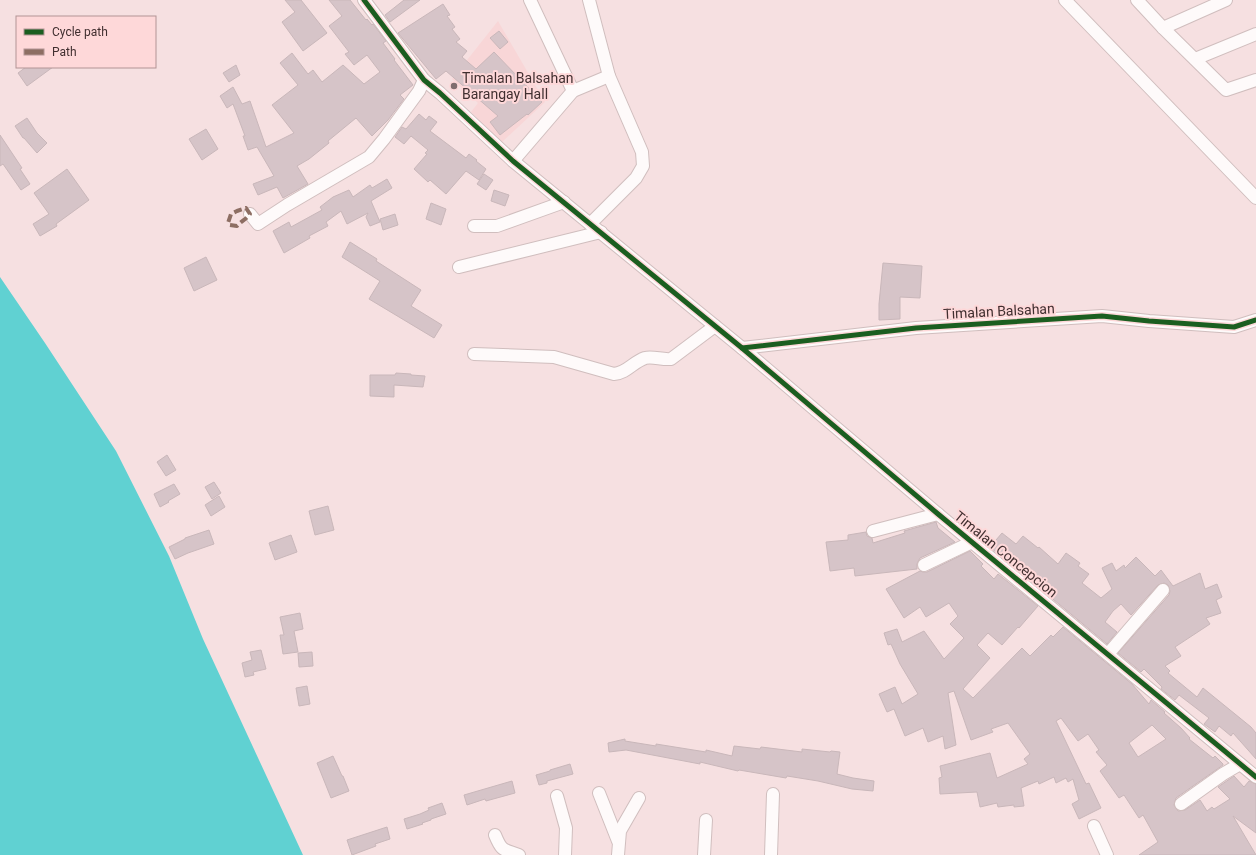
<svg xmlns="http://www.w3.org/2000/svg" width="1256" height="855" font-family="Roboto,sans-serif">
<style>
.built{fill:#f8d6d7}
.water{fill:#60d1d2}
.building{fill:#d6c4c8;stroke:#c9b7ba;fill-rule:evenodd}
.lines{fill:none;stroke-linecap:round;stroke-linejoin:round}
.street-casing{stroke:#d0bebe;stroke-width:14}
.street{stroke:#fefafa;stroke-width:12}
.quiet{stroke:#8d6e63;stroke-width:4;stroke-dasharray:8 4;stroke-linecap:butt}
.cycleway-casing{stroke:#fed8d9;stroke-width:8}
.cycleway{stroke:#1b5e20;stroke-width:5}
.poi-dot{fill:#806d6e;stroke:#fed8d9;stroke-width:1.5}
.labels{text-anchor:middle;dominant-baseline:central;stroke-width:4;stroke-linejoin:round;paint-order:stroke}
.poi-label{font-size:14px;fill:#412f30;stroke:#fed8d9;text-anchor:start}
.street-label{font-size:14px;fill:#412f30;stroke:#fed8d9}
</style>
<rect width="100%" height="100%" fill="#f6e0e1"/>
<path class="built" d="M498,21L545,102L501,143L471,112L478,103L452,79Z"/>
<path class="water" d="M0,277L45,343L116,451L169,556L203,639L303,855H0Z"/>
<g class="building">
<path d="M285,0H301L327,33L303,51L282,22L295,12Z"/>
<path d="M329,0H350L366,20L367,19L372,25L373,24L386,41L383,43L395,59L394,60L413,85L400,95L404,99L388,120L372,136L356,118L328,141L329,143L309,159L297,166L308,184L283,198L277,187L258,195L253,184L274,176L257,147L248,150L243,136H245L233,104L227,108L220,96L233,87L242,104L250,101L266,147L294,133L272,105L298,85L280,63L292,53L308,74L313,70L322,82L343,65L364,84L380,72L367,55L354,65L345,54L349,52L329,26L342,16Z"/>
<path d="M404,0H420L390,22L385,15Z"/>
<path d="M443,4L450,15L447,16L455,27L452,29L460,39L456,42L467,51L462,57L476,69L494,52L542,102L528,115L527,114L500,135L490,122L498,116L446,71L436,79L398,33Z"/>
<path d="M499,31L508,42L500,49L490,38Z"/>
<path d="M236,65L240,75L229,82L223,73Z"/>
<path d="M26,67H53L27,86L18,73Z"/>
<path d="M419,114L426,120L429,116L437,122L430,131L466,158L469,154L477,160L476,161L486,169L479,180L466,171L446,194L430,180L428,182L414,169L427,154L425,153L428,150L411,136L404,144L395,137L402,127L406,129Z"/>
<path d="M27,118L37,133L47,143L37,153L24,138H23L15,126Z"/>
<path d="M206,129L218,149L202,160L189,139Z"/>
<path d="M0,135L22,168L20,169L30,184L21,190L3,164L0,166Z"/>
<path d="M67,169L89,200L56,224L57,226L40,236L33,224L49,214L34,193Z"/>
<path d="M484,174L493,180L486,190L477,184Z"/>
<path d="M387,179L392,188L371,201L380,222L370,226L366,217L368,213L347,224L341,211L326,222L328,226L309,236L310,238L284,253L273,231L289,222L291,227L322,210L320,207L333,197L349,190L353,197L370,185L372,188Z"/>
<path d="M494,190L509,195L505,206L491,201Z"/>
<path d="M431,203L446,209L441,225L426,219Z"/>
<path d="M395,214L398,225L383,230L380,219Z"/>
<path d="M350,242L377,259L376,261L421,290L411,306L442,325L434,338L369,299L380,281L342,257Z"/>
<path d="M206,257L217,280L194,291L184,268Z"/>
<path d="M883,263L922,266L920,298L900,297V319L879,320V304Z"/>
<path d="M396,373L411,374V375L425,376L423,387L394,385V397L370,396V375H395Z"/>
<path d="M167,455L176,470L166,476L157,462Z"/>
<path d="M214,482L221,493L212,499L205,487Z"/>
<path d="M174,484L180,494L168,501L169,502L160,507L154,494Z"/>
<path d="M219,496L225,507L211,516L205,505Z"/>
<path d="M328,506L334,530L315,535L309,511Z"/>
<path d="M936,522L938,528L955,542L920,558L917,564V569L855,576L854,568L830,571L826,542L848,540V535L866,532L867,536L872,538L873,543L905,533L904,531Z"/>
<path d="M209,530L214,544L188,553L175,559L169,547L185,539V538Z"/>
<path d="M1002,533L1016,544L1023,536L1038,548L1039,547L1058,564L1066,553L1080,563L1078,566L1089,574L1082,583L1101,598L1112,589L1102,568L1112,563L1116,571L1124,565L1125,568L1136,557L1155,576L1161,570L1173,586L1200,573L1205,589L1217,584L1222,597L1216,600L1221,613L1206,618L1210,624L1175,647L1181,656L1165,666L1170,671L1168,673L1197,697L1203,688L1251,727L1256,733V759L1233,733L1231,736L1219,726L1215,732L1204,724L1209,718L1179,695L1175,700L1161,689L1162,687L1144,669L1141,672L1118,653L1169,595L1170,591L1168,585L1164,583L1158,585L1131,615L1121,604L1113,611L1105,622L1117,632L1107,644L1018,570L1020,568L1004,555L1002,557L990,547Z"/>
<path d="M291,535L297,552L275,560L269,543Z"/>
<path d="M970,551L983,564L981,566L994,579L998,574L1038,606L1019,628L1018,627L1002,645L988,633L977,645L990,658L963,689L973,698L1022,648L1030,656L1051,635L1053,637L1063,627L1132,684L1149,704L1151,700L1165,712L1164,713L1181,728L1190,738L1189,739L1213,758L1215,756L1223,764V765L1176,798L1174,805L1178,811L1185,810L1200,800L1207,811L1212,807L1214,809L1230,799L1218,787L1234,776L1244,787L1249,781L1256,784V833L1233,816L1256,855H1139L1158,842L1143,815L1139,818L1124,795L1119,798L1100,771L1107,765L1096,752L1099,750L1088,734L1078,741L1061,718L1056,721L1086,784L1089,783L1101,808L1079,819L1072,804L1079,800L1073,779L1068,782L1066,778L1056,783L1054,777L1039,784L1038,781L1021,788L1024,806L1014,807V805L998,807L997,803L980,807L977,792L940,794L939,778L942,777L940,766L990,753L997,778L1028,764L1024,759L1030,754L1008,723L991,729L993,732L971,740L954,691L948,693L956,745L945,749L943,736L928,742L923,728L905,736L894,709L887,712L879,694L895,687L902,704L918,694L900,664L891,644L888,645L884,633L897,629L902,642L924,631L944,659L964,638L950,624L958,616L949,603L926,617L920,607L904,618L886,589L920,571L923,572H927ZM1152,725L1166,739L1138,757L1129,743Z"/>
<path d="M300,613L303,629L294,631L298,652L283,654L280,635H284L280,617Z"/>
<path d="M261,650L266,669L253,672L254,675L245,677L242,663L252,660L250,652Z"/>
<path d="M312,652L313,666L299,667L298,653Z"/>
<path d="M307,686L310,704L299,706L296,688Z"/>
<path d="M625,739V741L656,746V744L706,752V750L732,756L734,746L760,749L761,747L802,752V749L830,752L831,751L840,752L837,774L853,778L874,781L873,791L852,789L818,781L787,776L786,778L739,770L738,771L700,762V764L626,750L609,752L608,743Z"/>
<path d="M333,756L342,776H343L349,791L331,798L317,763Z"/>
<path d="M570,764L573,774L547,781V783L539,785L536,775L550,771V770Z"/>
<path d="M512,781L515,793L486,801L485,799L467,805L464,795Z"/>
<path d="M442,803L446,814L431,819V820L422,823L423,824L407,829L404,819L420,814L429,810L428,808Z"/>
<path d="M387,827L390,839L375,844L376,846L352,855L347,840Z"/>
</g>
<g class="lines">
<g class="street-casing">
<g id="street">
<path d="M364,0L424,80L440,93L513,161L742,348L938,514L1256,777"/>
<path d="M530,0L573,91"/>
<path d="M589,0L609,76L642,152L643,166L636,178L590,224"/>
<path d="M1065,0L1256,198"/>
<path d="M1137,0L1163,28L1226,90L1256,80"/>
<path d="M1163,28L1226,0"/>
<path d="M1195,59L1256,34"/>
<path d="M513,161L573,91L609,76"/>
<path d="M250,214L258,224L287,205L369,157L384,139L419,91L424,80"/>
<path d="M474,226H497L564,202"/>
<path d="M459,267L601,232"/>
<path d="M742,348L916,328L1102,316L1149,321L1234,327L1256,320"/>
<path d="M474,354L554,357L614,374C627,373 633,362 645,358C653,356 662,360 671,359L715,326"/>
<path d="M873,531L938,514"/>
<path d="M924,565L972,542"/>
<path d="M1108,654L1163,590"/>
<path d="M599,793L618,841"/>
<path d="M557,796L566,828L565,855"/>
<path d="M1181,804L1223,774L1240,764"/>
<path d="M1094,826L1107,855"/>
<path d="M495,835C502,852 503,849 519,855"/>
<path d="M618,855L620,831L639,798"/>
<path d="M704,855L706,820"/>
<path d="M771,855L773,794"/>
</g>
</g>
<use href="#street" class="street"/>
<path class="quiet" d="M246,208L250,214C247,219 241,221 237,226L230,225L228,223L231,214L237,211Z"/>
<g class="cycleway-casing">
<g id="cycleway">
<path d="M364,0L424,80L440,93L513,161L742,348L938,514L1256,777"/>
<path d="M742,348L916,328L1102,316L1149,321L1234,327L1256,320"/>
</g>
</g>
<use href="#cycleway" class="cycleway"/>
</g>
<circle class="poi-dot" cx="454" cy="86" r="4"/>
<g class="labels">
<g class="poi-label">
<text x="462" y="78">Timalan Balsahan<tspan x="462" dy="16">Barangay Hall</tspan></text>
</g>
<g class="street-label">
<text transform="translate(999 311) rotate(-3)">Timalan Balsahan</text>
<text transform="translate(1006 554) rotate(39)">Timalan Concepcion</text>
</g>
</g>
<rect x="16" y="16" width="140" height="52" fill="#fed8d9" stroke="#b29495"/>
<rect x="24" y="29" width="20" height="6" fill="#1b5e20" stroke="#b29495"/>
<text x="52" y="36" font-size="12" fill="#412f30">Cycle path</text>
<rect x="24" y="49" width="20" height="6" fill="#8d6e63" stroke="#b29495"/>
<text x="52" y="56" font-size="12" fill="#412f30">Path</text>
</svg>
